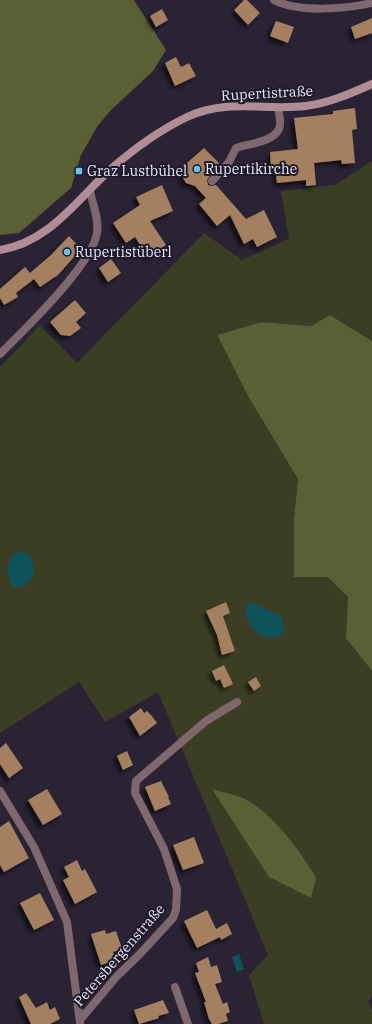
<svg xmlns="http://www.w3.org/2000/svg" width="372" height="1024" font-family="'IBM Plex Serif',serif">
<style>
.green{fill:#3b3e22}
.forest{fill:#5b5f34}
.water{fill:#10525a}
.building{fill:#a48060;filter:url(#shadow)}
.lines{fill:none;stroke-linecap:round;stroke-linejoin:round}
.street{stroke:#7e686d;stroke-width:8}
.secondary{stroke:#b08d94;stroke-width:8}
.poi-dot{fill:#69c3f1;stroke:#1f1a2a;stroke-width:1.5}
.labels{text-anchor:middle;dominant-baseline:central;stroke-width:4;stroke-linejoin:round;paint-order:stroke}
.street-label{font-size:14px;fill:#eae7f2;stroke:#1f1a2a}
.poi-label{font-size:14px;fill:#eae7f2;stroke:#1f1a2a;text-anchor:start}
</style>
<defs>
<filter id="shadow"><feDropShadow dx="-3.5" dy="3.5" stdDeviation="2" flood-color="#0009"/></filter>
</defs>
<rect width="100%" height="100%" fill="#292334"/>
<path class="green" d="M372,161V341L330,315L311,326L261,322L217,335L249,398L298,479L294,518V576H328L348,597L346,638L372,671V996L368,1002L372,1010V1024H264L249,975L268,955L158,692L105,722L79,682L0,733V367L40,325L77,363L204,233L242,260L289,239L281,191L335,185Z"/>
<g class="forest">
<path d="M0,0H134L166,50L153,71L110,111L97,127L81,155L71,188L19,233L0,235Z"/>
<path d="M330,315L372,341V671L346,638L348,597L328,577H294V518L298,479L249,398L217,335L261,322L311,326Z"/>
<path d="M212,789C224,793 240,795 250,802C276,818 301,852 316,878L311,898L269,877Z"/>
</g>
<g class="water">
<path d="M16,552L27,553C40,567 34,590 12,587C6,573 5,564 16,552Z"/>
<path d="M249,603H254L281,616L285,628L283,634C264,646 244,626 246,606Z"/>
<path d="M239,954L244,969L237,972L232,957Z"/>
</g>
<g class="building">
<path d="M244,0H247L260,13L248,25L234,10Z"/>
<path d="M162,9L168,20L156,27L150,16Z"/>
<path d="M372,18V33L355,39L351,27Z"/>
<path d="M276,21L294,27L288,43L270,36Z"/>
<path d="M176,57L181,67L189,63L196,76L175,86L165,63Z"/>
<path d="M355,108L357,129L352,130L355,163L342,164L341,160L314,163L316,185L306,186V180L277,183L275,167H271L270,152L298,149L294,118L333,114V111Z"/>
<path d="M204,148L219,163L207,180L208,185L211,186L216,185L246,219L264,210L277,237L257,247L253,239L244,244L230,215L217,226L199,204L206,198L195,186L186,183L183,178V174L179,170Z"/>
<path d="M162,185L173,211L150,221L166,245L148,257L135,237L126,243L113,223L140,205L136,197Z"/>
<path d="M69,236L81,249L58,275L40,287L34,279L16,293L18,297L4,305L0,298V289L25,267L30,273L51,255Z"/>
<path d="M111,259L121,273L108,282L99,268Z"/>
<path d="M75,300L86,313L76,322L81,328L70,336L61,335L50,322Z"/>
<path d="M226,602L230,613L223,616L235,651L222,655L217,635L206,611Z"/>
<path d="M224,665L233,684L224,688L220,679L216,681L212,671Z"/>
<path d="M256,677L261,686L254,691L248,682Z"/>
<path d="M141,708L144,713L147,711L151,715L157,723L140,736L129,717Z"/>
<path d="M6,743L23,768L9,778L0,764V748Z"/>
<path d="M127,751L133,765L123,770L117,756Z"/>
<path d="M161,781L169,797H168L171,804L155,811L145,787Z"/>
<path d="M47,789L62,814L43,825L28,800Z"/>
<path d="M9,821L29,858L4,872L0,865V827Z"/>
<path d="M194,837L204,863L183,870L173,845Z"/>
<path d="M77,860L82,871L85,869L97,892L75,904L63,880L69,877L64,867Z"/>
<path d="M40,893L54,920L34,930L20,903Z"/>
<path d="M207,910L216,929L227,923L232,934L221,940L220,937L197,948L184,921Z"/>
<path d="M105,930L106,934L116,931L122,949L113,952L116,960L101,965L91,934Z"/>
<path d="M208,957L211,967L217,965L222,982L215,984L223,1004L227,1002L230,1012L226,1014L228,1021L218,1024H212L209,1019L204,1002H206L195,973L199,972L196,963Z"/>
<path d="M26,993L36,1008L47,1002L50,1010L55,1007L60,1019L50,1024H31L19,997Z"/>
<path d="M163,1000L169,1013L158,1016L159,1018L139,1024L134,1010Z"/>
</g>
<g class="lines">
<g class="street">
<path d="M274,0C298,13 345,9 372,3"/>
<path d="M212,181L229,162L236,148C248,144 273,142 279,129C282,123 279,114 278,108"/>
<path d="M0,354C24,330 92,265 97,233C99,219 93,205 90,191"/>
<path d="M0,791L34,847L67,922L80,1023"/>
<path d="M175,987L188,1024"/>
<path d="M80,1020L117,976L139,955L173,918L176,910L177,889L164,849L135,793L136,781L206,721L237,702"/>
</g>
<path class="secondary" d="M0,250C50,242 77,199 112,168C135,148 160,130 187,117C227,98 265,111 306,106C329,103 352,93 372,84"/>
</g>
<g class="poi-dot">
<circle cx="197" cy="169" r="4"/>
<rect x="75" y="167" width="8" height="8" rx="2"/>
<circle cx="67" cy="252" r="4"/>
</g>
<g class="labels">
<g class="street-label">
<text transform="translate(267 93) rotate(-3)">Rupertistraße</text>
<text transform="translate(119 955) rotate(-49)">Petersbergenstraße</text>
</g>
<g class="poi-label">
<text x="205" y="169">Rupertikirche</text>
<text x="87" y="171">Graz Lustbühel</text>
<text x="75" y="252">Rupertistüberl</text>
</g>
</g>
</svg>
